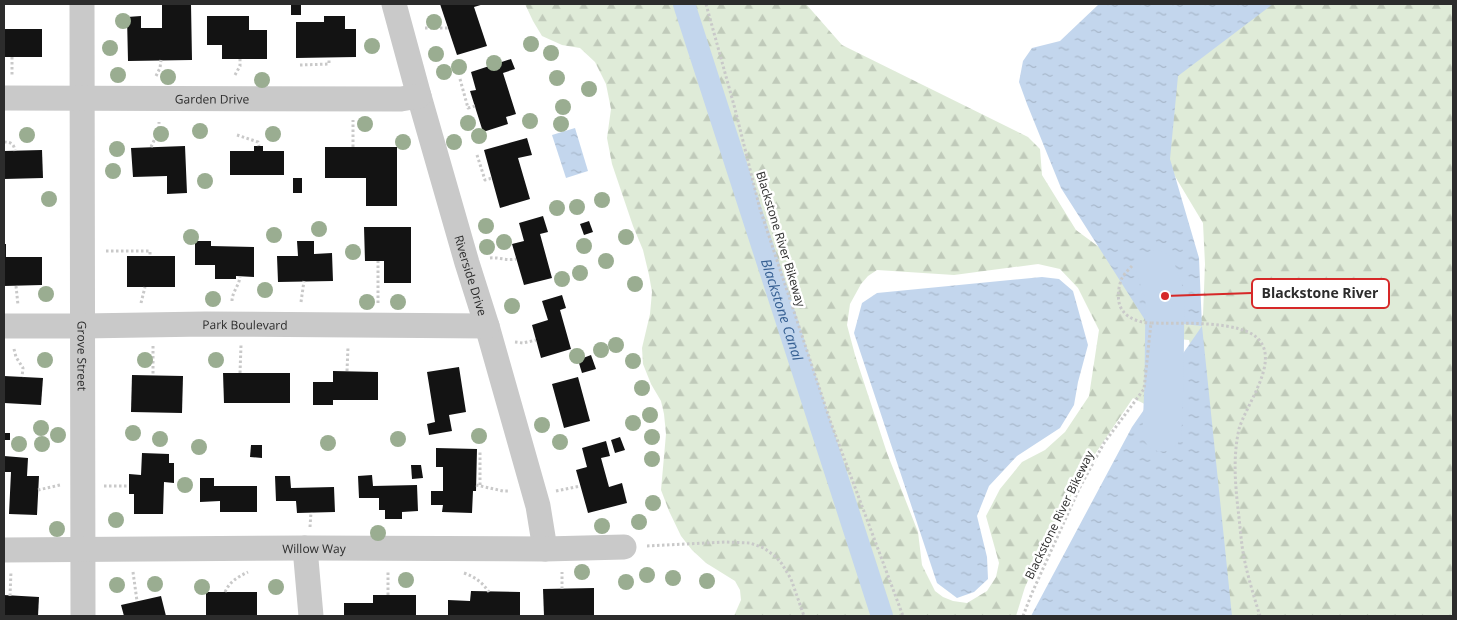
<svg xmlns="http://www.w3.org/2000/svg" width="1457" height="620" font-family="'Open Sans',sans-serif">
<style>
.forest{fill:url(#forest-firs);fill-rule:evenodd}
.water{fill:url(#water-ripples)}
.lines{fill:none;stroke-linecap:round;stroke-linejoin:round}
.canal{stroke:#c3d6ed;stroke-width:22}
.river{stroke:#c3d6ed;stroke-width:39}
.building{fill:#131313}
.path{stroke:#c9c9c9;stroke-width:3;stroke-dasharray:2.5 2.5;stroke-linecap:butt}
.minor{stroke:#c9c9c9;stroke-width:25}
.tree{fill:#9aad91}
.labels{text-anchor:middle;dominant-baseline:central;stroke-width:5;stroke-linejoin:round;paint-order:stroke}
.street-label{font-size:12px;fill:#2c2c2c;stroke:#fff}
.water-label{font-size:14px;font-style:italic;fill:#366093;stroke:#fff}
.leader{fill:none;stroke:#d62828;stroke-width:2}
.callout-dot{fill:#d62828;stroke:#fff;stroke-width:2}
.callout{fill:#fff;stroke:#d62828;stroke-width:2}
.callout-label{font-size:14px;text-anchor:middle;font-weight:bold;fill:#2c2c2c}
</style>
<defs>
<pattern id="forest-firs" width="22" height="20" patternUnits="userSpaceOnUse" patternTransform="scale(1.25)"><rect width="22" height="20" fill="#dfebd8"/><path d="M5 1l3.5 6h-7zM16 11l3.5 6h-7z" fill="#c0caba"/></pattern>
<pattern id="water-ripples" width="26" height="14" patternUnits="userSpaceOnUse" patternTransform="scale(1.25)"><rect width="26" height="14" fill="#c3d6ed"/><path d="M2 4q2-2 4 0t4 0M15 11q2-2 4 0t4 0" fill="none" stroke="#a8b8cb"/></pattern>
</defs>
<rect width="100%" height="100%" fill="#fff"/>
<path class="forest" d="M525,4H806L842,45L1028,137L1040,149L1042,175L1076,230L1199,321L1203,315L1205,264L1203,223L1155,143L1174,63L1247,4H1453V616H1219L1197,376L1189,340L1158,337L1154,409L1133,398L1095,454L1054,526L1025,587L1016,616H734L741,600L740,590L735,581L706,563L692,550L681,536L669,511L661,490L666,434L664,414L661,401L651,384L643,364L642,348L650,314L652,292L649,275L643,250L633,226L612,164L607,138L611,109L606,84L595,62L580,48L562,45L542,36L533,21ZM1038,264L1060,269L1078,288L1099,330L1089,396L1065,432L1045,450L1022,462L1000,489L986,516L999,563L996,577L987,591L967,603L953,601L943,597L935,591L922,565L918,532L887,453L855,355L847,325L850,304L861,284L868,276L877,270L954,275Z"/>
<g class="water">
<path d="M1099,4H1273L1178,76L1170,159L1199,258L1202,326L1232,616H1031L1132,427L1202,326L1145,320L1061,188L1027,104L1019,82L1023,61L1032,48L1060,41Z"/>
<path d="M575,128L588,171L566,178L552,135Z"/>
<path d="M1042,277L1059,279L1073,291L1088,345L1078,382L1074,405L1060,428L1017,456L989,486L977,516L987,557L988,579L974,592L957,598L937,583L854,333L862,303L877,293Z"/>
</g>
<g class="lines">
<path class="canal" id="s1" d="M684,4L882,616"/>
<path class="river" d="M1156,270L1165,296L1164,383L1162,432"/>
</g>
<g class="building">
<path d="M191,4L192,60L128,61L127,17L141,16V28H162V5Z"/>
<rect x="291" y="4" width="10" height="11"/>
<path d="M440,4H484L474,7L487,46L457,55Z"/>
<path d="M207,16H249V30H267V59H222V45H207Z"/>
<path d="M324,16H345V29H356V57L296,58V22H324Z"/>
<rect x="4" y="29" width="38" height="28"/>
<path d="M511,59L515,69L503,73L516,114L506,117L508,124L483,132L470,91L476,90L471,72Z"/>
<path d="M527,138L532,155L518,158L530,199L500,208L484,150Z"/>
<path d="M185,146L187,193L167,194V176L133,177L131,148Z"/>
<path d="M254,146H263V151H284V175H230V151H254Z"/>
<path d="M325,147H397V206H366V178H325Z"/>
<path d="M42,150L43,178L4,179V151Z"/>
<rect x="293" y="178" width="9" height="15"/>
<path d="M543,216L548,232L540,234L552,278L524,285L512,244L524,241L519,223Z"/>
<path d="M589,221L593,232L584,235L580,224Z"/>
<path d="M364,227H411V283H384V261H365Z"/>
<path d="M195,241H211V246L254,247V277L236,276V279H215V265H195Z"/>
<path d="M297,241H314V254L332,253L333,281L278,282L277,256H298Z"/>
<path d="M4,244H6V257H42V285L4,286Z"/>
<rect x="127" y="256" width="48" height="31"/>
<path d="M562,295L566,308L560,310L571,349L541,358L532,325L548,320L542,301Z"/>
<path d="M591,355L596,369L582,373L578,360Z"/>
<path d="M459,367L466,412L449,415L452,431L429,435L427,424L435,422L427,372Z"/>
<path d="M333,371L378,372V400H333V405H313V382H333Z"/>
<path d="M223,373H290V403H224Z"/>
<path d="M132,375L183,376L182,413L131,412Z"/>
<path d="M4,376L43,378L41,405L4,403Z"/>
<path d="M578,377L590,421L564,428L552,384Z"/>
<rect x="4" y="433" width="6" height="7"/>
<path d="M620,437L625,450L615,453L611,440Z"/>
<path d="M606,441L610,456L601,458L609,487L622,483L627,503L588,513L576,470L587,467L582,448Z"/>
<path d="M251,445H262V458L250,457Z"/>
<path d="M436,448L477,449L476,491H473L472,513L442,512L443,505H431V491H443V467H436Z"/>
<path d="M142,453L169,454V463H174V483L164,482L163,514H134V494H129V474L141,475Z"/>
<path d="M4,456L28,458L27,476H39L37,515L9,514L11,472H4Z"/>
<path d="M411,465H421L423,478L412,479Z"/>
<path d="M372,475L373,486L417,485L418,511L402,512V519H385V510H379V498H359L358,476Z"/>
<path d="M275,476H290L291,488L334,487L335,512L297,513L296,501H276Z"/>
<path d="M200,478H214V486H257V512H220V501L200,502Z"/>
<path d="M594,588V616H544L543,589Z"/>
<path d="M471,591L520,592V616H448V600L470,601Z"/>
<rect x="206" y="592" width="51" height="24"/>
<path d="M4,595L39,597L38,616H4Z"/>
<path d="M373,595H416V616H344V603H373Z"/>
<path d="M161,596L166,616H124L121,605Z"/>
</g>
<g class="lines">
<g class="path">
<path d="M706,4L735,109L760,209L831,423L903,616"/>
<path d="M425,28H448"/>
<path d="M12,57V75"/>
<path d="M300,65L329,64V58"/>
<path d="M235,75L240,66V59"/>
<path d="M156,76L160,68L161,60"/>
<path d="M460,79L468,108L475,106"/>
<path d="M237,135L258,142L259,146"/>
<path d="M4,142C11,142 14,144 15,151"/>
<path d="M151,147L159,130V122"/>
<path d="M353,147V120"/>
<path d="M477,155L485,180L492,178"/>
<path d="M106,251H150V256"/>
<path d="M490,258C499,257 507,261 516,259"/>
<path d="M1132,266C1129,269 1125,273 1122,278C1118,287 1116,303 1123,311C1128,319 1142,323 1151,323"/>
<path d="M16,286L18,305"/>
<path d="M232,301C232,292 239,286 240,277"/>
<path d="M301,302L304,281"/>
<path d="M141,303L145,287"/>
<path d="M378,303V261"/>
<path d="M515,342L523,343L536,340"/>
<path d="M153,346V375"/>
<path d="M14,349L16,357L23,368L22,377"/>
<path d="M347,371L348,347"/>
<path d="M240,373L241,345"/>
<path d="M476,485L503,491H510"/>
<path d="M480,485V451"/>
<path d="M104,486H129"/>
<path d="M38,490L60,485"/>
<path d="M556,491L580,486"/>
<path d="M310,527L311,512"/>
<path d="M647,546L725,542L750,543L764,548L776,557L782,564L791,579L804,616"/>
<path d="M133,572L137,601"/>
<path d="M464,573C475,577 482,582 489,592"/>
<path d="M562,589V572"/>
<path d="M225,592C230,581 238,577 248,572"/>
<path d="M388,595V571"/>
<path d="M10,596L11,571"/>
<path d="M1023,616L1032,593L1079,489L1104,443L1144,389L1151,323C1177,324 1244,319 1260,341C1278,364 1246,405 1239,429C1233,456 1235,482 1238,509C1240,525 1241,542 1244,558C1248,577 1254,597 1260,616"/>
</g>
<g class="minor">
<path id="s2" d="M82,4L83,616"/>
<path id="s3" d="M394,4L419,96L467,263L487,326L538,506L545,549"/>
<path id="s4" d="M4,98L401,99L419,96"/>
<path id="s5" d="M4,326H83L205,324L487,326"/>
<path d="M305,548L311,616"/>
<path id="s6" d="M4,550L307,548L545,549L624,547"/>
</g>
</g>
<g class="tree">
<circle cx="123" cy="21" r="8"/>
<circle cx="434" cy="22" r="8"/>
<circle cx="531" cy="44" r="8"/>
<circle cx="372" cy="46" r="8"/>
<circle cx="110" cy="48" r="8"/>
<circle cx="551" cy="53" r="8"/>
<circle cx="436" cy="54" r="8"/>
<circle cx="494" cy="63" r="8"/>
<circle cx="459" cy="67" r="8"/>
<circle cx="444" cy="72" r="8"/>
<circle cx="118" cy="75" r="8"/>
<circle cx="168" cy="77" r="8"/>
<circle cx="557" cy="78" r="8"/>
<circle cx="262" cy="80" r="8"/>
<circle cx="589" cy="89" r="8"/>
<circle cx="563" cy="107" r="8"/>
<circle cx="530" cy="121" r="8"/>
<circle cx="468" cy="123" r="8"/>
<circle cx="365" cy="124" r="8"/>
<circle cx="561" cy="124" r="8"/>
<circle cx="200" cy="131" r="8"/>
<circle cx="161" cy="134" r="8"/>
<circle cx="273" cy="134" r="8"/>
<circle cx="27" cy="135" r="8"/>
<circle cx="479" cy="136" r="8"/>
<circle cx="403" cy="142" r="8"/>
<circle cx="454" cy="142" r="8"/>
<circle cx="117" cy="149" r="8"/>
<circle cx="113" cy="171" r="8"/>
<circle cx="205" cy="181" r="8"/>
<circle cx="49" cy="199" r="8"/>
<circle cx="602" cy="200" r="8"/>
<circle cx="577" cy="207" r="8"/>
<circle cx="557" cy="208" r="8"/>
<circle cx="486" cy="226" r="8"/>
<circle cx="319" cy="229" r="8"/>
<circle cx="274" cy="235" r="8"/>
<circle cx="191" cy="237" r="8"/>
<circle cx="626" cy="237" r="8"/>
<circle cx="504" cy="242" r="8"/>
<circle cx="584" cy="246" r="8"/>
<circle cx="487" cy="247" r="8"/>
<circle cx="353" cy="252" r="8"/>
<circle cx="606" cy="261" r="8"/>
<circle cx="580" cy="273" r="8"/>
<circle cx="562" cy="279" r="8"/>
<circle cx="635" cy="284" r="8"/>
<circle cx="265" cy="290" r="8"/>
<circle cx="46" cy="294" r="8"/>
<circle cx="213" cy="299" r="8"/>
<circle cx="367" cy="302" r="8"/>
<circle cx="398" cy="302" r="8"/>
<circle cx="512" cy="306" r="8"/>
<circle cx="616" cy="345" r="8"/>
<circle cx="601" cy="350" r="8"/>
<circle cx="577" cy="356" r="8"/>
<circle cx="45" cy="360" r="8"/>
<circle cx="145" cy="360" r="8"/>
<circle cx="216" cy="360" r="8"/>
<circle cx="633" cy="361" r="8"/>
<circle cx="642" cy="388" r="8"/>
<circle cx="650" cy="415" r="8"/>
<circle cx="633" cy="423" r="8"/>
<circle cx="542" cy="425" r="8"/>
<circle cx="41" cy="428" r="8"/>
<circle cx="133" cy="433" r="8"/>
<circle cx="58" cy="435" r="8"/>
<circle cx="479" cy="436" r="8"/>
<circle cx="652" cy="437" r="8"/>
<circle cx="160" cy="439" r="8"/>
<circle cx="398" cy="439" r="8"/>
<circle cx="560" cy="442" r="8"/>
<circle cx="328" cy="443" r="8"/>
<circle cx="19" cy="444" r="8"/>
<circle cx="42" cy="444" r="8"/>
<circle cx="199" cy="447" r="8"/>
<circle cx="652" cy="459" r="8"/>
<circle cx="185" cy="485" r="8"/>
<circle cx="653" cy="503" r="8"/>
<circle cx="116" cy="520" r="8"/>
<circle cx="639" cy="522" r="8"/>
<circle cx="602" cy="526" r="8"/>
<circle cx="57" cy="529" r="8"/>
<circle cx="378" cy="533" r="8"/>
<circle cx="582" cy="572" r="8"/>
<circle cx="647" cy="575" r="8"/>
<circle cx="673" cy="578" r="8"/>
<circle cx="406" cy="580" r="8"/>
<circle cx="707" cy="581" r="8"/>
<circle cx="626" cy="582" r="8"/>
<circle cx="155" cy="584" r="8"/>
<circle cx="117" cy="585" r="8"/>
<circle cx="202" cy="587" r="8"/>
<circle cx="276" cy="587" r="8"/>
</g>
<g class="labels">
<g class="street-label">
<text stroke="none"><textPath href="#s4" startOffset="208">Garden Drive</textPath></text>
<text transform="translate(781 239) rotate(73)">Blackstone River Bikeway</text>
<text stroke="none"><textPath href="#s3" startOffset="282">Riverside Drive</textPath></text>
<text stroke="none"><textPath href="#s5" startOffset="241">Park Boulevard</textPath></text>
<text stroke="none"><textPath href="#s2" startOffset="352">Grove Street</textPath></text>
<text transform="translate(1059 515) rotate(-64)">Blackstone River Bikeway</text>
<text stroke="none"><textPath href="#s6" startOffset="310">Willow Way</textPath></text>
</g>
<g class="water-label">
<text stroke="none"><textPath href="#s1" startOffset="321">Blackstone Canal</textPath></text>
</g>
</g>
<path class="leader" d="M1165 296L1252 293"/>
<circle class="callout-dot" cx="1165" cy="296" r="5"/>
<rect class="callout" x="1252" y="279" width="137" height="29" rx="5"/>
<g class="callout-label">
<text x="1320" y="298">Blackstone River</text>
</g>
<rect width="1457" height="620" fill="none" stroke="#2c2c2c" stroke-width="10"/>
</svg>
